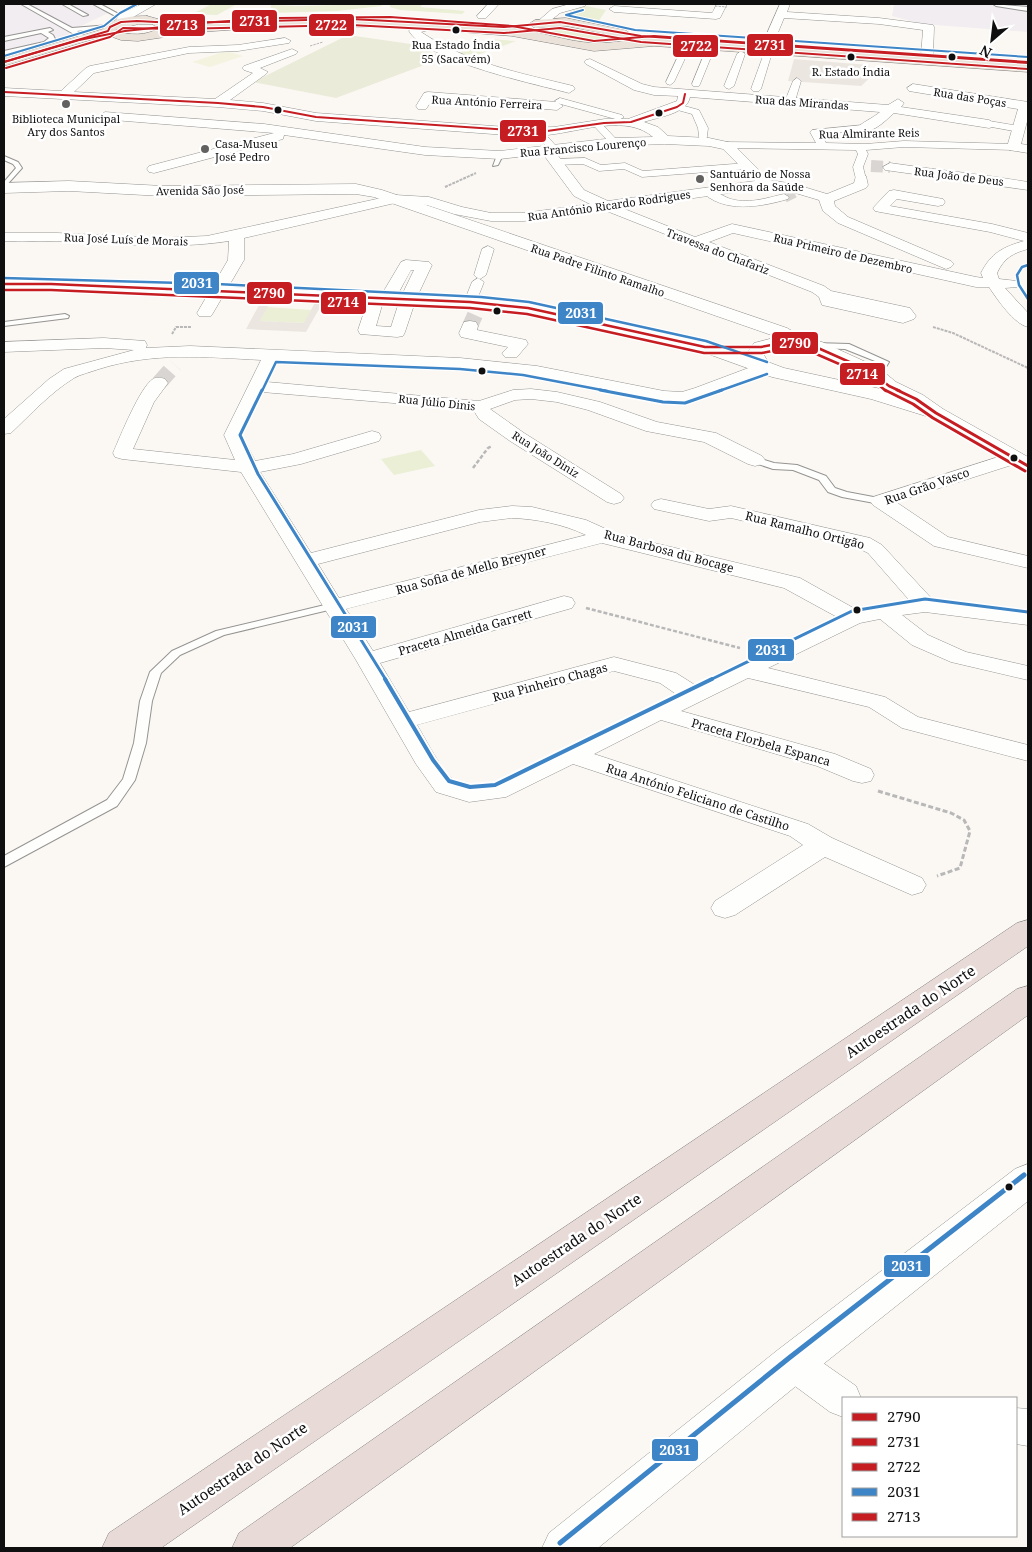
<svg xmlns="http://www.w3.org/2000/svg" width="1032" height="1552" font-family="'Noto Serif',serif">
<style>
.industrial{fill:#f1edf0}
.green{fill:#eaefd5}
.cemetery{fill:#ebebd9}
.pitch{fill:#f3f3df}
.plaza{fill:#ebe6e0}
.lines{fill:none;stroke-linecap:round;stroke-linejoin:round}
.pedestrian-tunnel{stroke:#d8d5d2;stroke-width:12;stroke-dasharray:12 5.5;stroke-linecap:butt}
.minor-tunnel-far1{stroke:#d8d5d2;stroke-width:12;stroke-dasharray:12 5.5;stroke-linecap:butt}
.minor-tunnel{stroke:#d8d5d2;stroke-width:16;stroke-dasharray:16 8;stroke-linecap:butt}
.service-casing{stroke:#959492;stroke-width:2}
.pedestrian-casing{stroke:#959492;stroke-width:1}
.minor-casing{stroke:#959492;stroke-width:1}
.tertiary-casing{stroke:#959492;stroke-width:1}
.primary-casing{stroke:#83817f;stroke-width:1}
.motorway-casing{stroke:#83817f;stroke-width:1}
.path-far3{stroke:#b9b8b8;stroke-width:1;stroke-dasharray:2.5 1;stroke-linecap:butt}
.path-far2{stroke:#b9b8b8;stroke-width:2;stroke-dasharray:3 1;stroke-linecap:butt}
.path-far1{stroke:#b9b8b8;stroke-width:2.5;stroke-dasharray:4 2;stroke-linecap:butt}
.path{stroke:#b9b8b8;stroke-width:3;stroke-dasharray:5 2.5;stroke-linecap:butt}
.service{fill:#fefefd;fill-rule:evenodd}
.pedestrian{fill:#fefefd;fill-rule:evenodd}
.minor{fill:#fefefd;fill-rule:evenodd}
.tertiary{fill:#fefefd;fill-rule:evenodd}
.primary{fill:#ebe3da;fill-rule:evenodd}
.motorway{fill:#e8dbd7;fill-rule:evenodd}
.path-bridge{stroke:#b9b8b8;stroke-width:1;stroke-dasharray:2.5 1;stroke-linecap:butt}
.bus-1-far1-casing{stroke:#fff;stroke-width:5}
.bus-1-casing{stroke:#fff;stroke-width:6}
.bus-2-casing{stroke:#fff;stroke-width:4}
.bus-3-casing{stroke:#fff;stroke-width:4}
.bus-4-far4-casing{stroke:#fff;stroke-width:4}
.bus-4-far3-casing{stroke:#fff;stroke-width:5}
.bus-4-far2-casing{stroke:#fff;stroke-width:6}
.bus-4-far1-casing{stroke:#fff;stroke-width:8}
.bus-4-casing{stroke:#fff;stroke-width:9}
.bus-5-casing{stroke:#fff;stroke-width:4}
.bus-6-far1-casing{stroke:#fff;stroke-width:5}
.bus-6-casing{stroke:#fff;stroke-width:6}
.bus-1-far1{stroke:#c61d23;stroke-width:2.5}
.bus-1{stroke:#c61d23;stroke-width:3}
.bus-2{stroke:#c61d23;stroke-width:2}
.bus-3{stroke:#c61d23;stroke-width:2}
.bus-4-far4{stroke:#3d85c6;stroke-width:2}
.bus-4-far3{stroke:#3d85c6;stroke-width:2.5}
.bus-4-far2{stroke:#3d85c6;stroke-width:3}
.bus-4-far1{stroke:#3d85c6;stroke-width:4}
.bus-4{stroke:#3d85c6;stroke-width:5}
.bus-5{stroke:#c61d23;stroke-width:2}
.bus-6-far1{stroke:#c61d23;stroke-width:2.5}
.bus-6{stroke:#c61d23;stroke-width:3}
.bus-dot{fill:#0f0f0f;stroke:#fff;stroke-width:2}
.poi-dot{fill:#62615f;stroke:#fff;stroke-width:2}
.labels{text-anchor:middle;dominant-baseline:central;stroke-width:5;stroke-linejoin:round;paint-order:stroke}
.bus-label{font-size:11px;fill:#0f0f0f;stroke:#fff}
.far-street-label{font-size:11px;fill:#0f0f0f;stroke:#fff}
.far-poi-label{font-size:11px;fill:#0f0f0f;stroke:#fff;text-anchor:start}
.street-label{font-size:12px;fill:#0f0f0f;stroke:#fff}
.near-street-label{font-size:15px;fill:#0f0f0f;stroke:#fff}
.line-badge{stroke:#fff;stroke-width:2}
.badge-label{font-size:14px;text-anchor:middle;font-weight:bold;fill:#fff}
</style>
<rect width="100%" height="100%" fill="#fbf8f4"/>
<g class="industrial">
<path d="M4,4H89L108,13L69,32V35L42,46L4,57Z"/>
<path d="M894,4H1028V32L922,24L892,16Z"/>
</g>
<g class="green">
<path d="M212,4H237L217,15L192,14Z"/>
<path d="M379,4L382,6L337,11L270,13L271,5L299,6Z"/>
<path d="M390,4H423L420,7L465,11L462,14L400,10L390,7Z"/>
<path d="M586,6L606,10L598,22L594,23L567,17L566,15L571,11Z"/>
<path d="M548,26H561L605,35L611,39C599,48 555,37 542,30L544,27Z"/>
<path d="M488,39L516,41L469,58L456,54Z"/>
<path d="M267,307L311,310L305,323L260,321Z"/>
<path d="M421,450L435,466L394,475L381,459Z"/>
</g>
<path class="cemetery" d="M348,35L418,45L443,58L336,98L253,82Z"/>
<path class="pitch" d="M226,51L243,56L210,67L192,62Z"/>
<g class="plaza">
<path d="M794,59L869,65L870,70L876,72L861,86L788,81Z"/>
<path d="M266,292L275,293L260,321L304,323L319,295H327L306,332L246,329Z"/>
</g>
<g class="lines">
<path class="pedestrian-tunnel" d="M784,197L794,192"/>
<path class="minor-tunnel-far1" d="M871,166L890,167"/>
<g class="minor-tunnel">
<path d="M470,326L475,315"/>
<path d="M159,383L175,365"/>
</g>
<g class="service-casing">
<g id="service">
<path d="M21,4H27L72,28L110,25L113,27L77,31L85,36L84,41H80L79,37Z"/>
<path d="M62,4H68L88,15L83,16Z"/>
<path d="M93,4H100L126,18L121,19Z"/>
<path d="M993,4L1028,7V11L996,6Z"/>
<path d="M50,28L53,30L48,32L53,35L55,39L48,44L4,55V51L44,42L49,38L41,33L4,41V37Z"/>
<path d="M500,153L503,155L498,165L493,166L497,155Z"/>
<path d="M4,156L18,162L22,168L4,188V182L16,168L13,164L4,160Z"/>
<path d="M65,314L69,316L68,318L4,326V322Z"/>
<path d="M815,343L849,344L889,362L879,378H873L872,376L880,363L845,349L812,348L811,346Z"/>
<path d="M755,457L774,463L797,465L826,476L835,488L847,492L884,499L885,501L880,504L842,497L828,492L819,480L793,470L773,469L752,462L750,460Z"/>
<path d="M333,603L337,604L338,606L337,608L224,635L180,655L161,673L152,701L146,743L135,780L117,806L4,867V856L107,800L123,779L134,743L140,701L150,672L172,651L216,631Z"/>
</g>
</g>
<g class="pedestrian-casing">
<g id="pedestrian">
<path d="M682,48L689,50L674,82L670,85L667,84L666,82Z"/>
<path d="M706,50L713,52L700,84L699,86H693L692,84Z"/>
<path d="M741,51L745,54L734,86L729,89L726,88L724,86L737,54Z"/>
<path d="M767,53L771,56L761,89L759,91H753L751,89L763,56Z"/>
<path d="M797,78L801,81L795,101L790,104L787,103L785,101L793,81Z"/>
<path d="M560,98L622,115L624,117L619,120L557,103L555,101Z"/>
<path d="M677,104L699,110L708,128L706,144H700L698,128L692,114L674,109V105Z"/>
<path d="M597,121L600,122L617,140V144H611L594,126L592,124Z"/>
<path d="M989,121L1019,126L1024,129L1019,132L986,126V122Z"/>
<path d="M863,125L866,126V130L821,134L826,143L865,144L904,141L1014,144L1019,147L1014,150L904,147L866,150L868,154L863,167L866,179L861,182L856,179L853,167L858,154L856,150L725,148L720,145L725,142L816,143L810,132L812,130Z"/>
<path d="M540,129L543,130L546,135L557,147V151H551L538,138L535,132Z"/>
<path d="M585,158L601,165L625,163L643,171L747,163L752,166L747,169L642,177L624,169L599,171L583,164L556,165L551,162L556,159Z"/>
<path d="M706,188C714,190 721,195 728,198C747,205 766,198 784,194L789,197L788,199C761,207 723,214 701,191Z"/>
<path d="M488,246L494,249L486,275L480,279L476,277L474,275L482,249Z"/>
<path d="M478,278L484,282L476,302L474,305H466L464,302L472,282Z"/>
</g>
</g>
<g class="minor-casing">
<g id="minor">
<path d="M488,4H499L486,18H478L477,16Z"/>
<path d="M570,4H586L585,6L560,13L545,25H537L536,23L552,9Z"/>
<path d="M717,4H727L720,18L716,19L614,12L609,9L614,6L712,13Z"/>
<path d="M780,4H790L787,12L879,18L933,25L934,27L933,56L927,59L921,56L923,30L879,24L784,18L772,47H764L762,45Z"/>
<path d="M432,23L436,24L437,26L436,28L421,32C467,63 520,73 573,86L575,89L569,93C535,84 426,61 409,31L410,29Z"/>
<path d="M285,38L291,41L289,43L238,51L189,53L94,73L74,92L215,99L253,73L244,70L242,68L244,66L292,49L298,52L296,54L260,68L268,72L266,74L230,100L263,103L316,113L520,128L554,127L605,119H628L677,101L678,96L654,95L634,90L586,64L584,62L586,60L590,59L642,84L654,87L888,105L898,99L904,103L901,107L989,120L995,124L993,127L989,128L894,113C884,122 873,134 858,131L857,128C861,123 873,118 880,112L690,97C687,114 658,117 644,122L658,127L668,136L709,138L732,143L769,180L794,184L827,194L854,183L856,176H866L868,185L866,188L834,201L835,206L848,217L951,261L954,264L951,267L946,269L838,223L823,211L819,200L792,192L765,188L622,208L695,237L732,224L976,277L983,278L981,273C991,253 1003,247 1024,241L990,232L880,212L875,211L873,208L889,191L894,190L943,199L945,202L943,205L938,206L897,199L890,206L992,224L1028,233V249C1013,253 1004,258 997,273L999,279L1017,281L1019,284L1017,287L1005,288L1028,313V327C1014,324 997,299 989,287H976L733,233L709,242L824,286L831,291L910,308L916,316L914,319L903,323L822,305L819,297L812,292L604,210L524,221H491L454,214L427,205L395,203L244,238V260L213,313L211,316H199L197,313L228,260L229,241C172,250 115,243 57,241C40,241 22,242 4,241V233H57L161,238L207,236L395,195L429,197L462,207L491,213H524L590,204L574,196L543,154L500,159L425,155L284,135L283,139L154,173L149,172L147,169L149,166L274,133L101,119L99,116L105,112L264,124L425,147L500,151L614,138L653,137C628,115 584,130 555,134C543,136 532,136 520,136L316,121L263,111L218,107L4,96V88L61,91L86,68L90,66L189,47L238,45ZM665,144L709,146L723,149L755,181L608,201L584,190L556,153L614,146Z"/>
<path d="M913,84L1028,102V118L1021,144L1028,145V153L1009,150L1007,147L1018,109L909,91L907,88Z"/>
<path d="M428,92L557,102L563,106L557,110L432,100L426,109H418L416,106L424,93Z"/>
<path d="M890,163C936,170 982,174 1028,182V190L885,170L883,167Z"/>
<path d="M406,260L429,262L432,265L416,299L405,332L403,336L397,337L360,334L358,330L369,297L371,294H382L401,262ZM411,270H414L400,299L391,327L376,326L383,302L394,301Z"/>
<path d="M470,321L476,322L478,326L477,330L526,340L528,344L517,357H505L502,353L508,347L461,337L459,333L464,322Z"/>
<path d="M104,338L145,341L147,345L146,348L190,346L460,358L537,366L664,391L682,392L695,388L759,364L765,363L771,364L774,368L771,372L689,401H664L537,376L460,368L278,361L267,382L479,401L513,390L531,389L557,392L600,402L657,422L716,433L762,456L765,460L762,464L755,466L748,464L704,442L646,431L588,410L557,402L531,399L515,400L490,409L524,433L621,494L624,498L621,502L614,504L607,502L510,441L479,419L474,411L465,409L262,392L242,435L255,461L293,454L372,431L379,433L381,437L379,441L301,464L260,472L311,553L479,510L512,506L532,507L586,520L617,534L800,578L857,610L910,601L868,553L856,547L731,518L709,521L654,509L651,505L654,501L661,499L709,509L731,506L870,538L882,545L932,599L1028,611V625L925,612L902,615L928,635L966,652L1028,666V680L951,662L912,645L880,619L860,623L768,668L885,697L918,717L1028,745V761L902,728L869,707L748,678L681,711L835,754L871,769L874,775L871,781L862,783L853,781L817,766L661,720L594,754L808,824L832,838L922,878L926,885L922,892L912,895L825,857L735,915L725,918L715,915L711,908L715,901L803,845L790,836L573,764L506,797L469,802L436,792L416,764L356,660L241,472L122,459L115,457L113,453C120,437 140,387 153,379C157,377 162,378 165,379L168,383L154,402L133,449L235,460L224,435L261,360C205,357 153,352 99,369C91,372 81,374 74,378C50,393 31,414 11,433L4,434V419L49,379L64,369L134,350L104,348L4,352V342ZM512,518C537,519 563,524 586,535L339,598L318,564L480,522ZM602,543L784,588L837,617L695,685L676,673L614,657L409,712L380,663L572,608L575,603L572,598L564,596L373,651L346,609ZM614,671L660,683L676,694L493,783C481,784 465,787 454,780C442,772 425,738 417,725Z"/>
<path d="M1014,452L1021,454L1024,458L1021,462L896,502L948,537L1028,556V568L934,546L873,505L870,501L873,497Z"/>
<path d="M793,1346L806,1351L856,1386L861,1398H843V1417L830,1412L780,1375L775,1363L780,1351Z"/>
<path d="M1016,1408L1028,1409V1446L1016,1444Z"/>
</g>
</g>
<g class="tertiary-casing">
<g id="tertiary">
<path d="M142,4H156L128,20L125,25H117L115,22L119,15Z"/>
<path d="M69,181L163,186L356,184L382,190L787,328L806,339L822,342L879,368L896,382L923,395L943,409L1028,457V472L1021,470L929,417L871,399L772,377L700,351L528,313L481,308L217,295L4,289V279H51L481,298L528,303L705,341L746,355L754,343L777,337L374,197L356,194L163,196L69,191L4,193V183ZM775,349L810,350L865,376L881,389L784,368L768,362L764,355L768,351Z"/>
<path d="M1028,1164V1201L807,1377L598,1548H542L549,1533L779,1349L1015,1169Z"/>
</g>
</g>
<g class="primary-casing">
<g id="primary">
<path d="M147,16L165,21L172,28C284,15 399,18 512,28C540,31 566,42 594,43C614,44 634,38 654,38L1028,64V72L654,46L594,51L512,36L423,29L333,26L243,29L199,32L138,41L121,40L107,35L4,66V58L103,29C110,17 135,16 147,16ZM139,24H152L159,28C147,36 128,36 115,30Z"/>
<path d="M566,18L625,30L631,34L625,38L566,26L535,28L529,24L535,20Z"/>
</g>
</g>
<g class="motorway-casing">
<g id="motorway">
<path d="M1028,920V946L161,1548H102L109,1533L1017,923Z"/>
<path d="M1028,986V1015L290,1548H232L239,1533L1017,989Z"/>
</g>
</g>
<path class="path-far3" d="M310,46L323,42"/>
<g class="path-far2">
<path d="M445,187L476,173"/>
<path d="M933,327L953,333L1028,368"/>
<path d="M172,334L176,327H191"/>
</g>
<g class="path-far1">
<path d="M473,468L488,448L492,446"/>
<path d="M586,608L740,648"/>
</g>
<path class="path" d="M878,791L951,813L964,820L970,831L960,868L937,876"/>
<use href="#service" class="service"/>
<use href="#pedestrian" class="pedestrian"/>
<use href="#minor" class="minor"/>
<use href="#tertiary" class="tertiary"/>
<use href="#primary" class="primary"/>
<use href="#motorway" class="motorway"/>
<path class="path-bridge" d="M715,6L727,7"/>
<g class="bus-1-far1-casing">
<path id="bus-1-far1" d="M4,284H51L470,302L528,308L705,347H761L787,342L809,344L872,372L889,386L900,391"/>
</g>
<g class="bus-1-casing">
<path id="bus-1" d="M897,390L916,399L936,413L1028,466"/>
</g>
<g class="bus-2-casing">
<g id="bus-2">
<path d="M4,62L108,31L110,27L121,22L137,21L175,23L351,19L504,27L560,22L641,36L1028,63"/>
<path d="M4,92L218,103L263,107L316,117L540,132L604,123L631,122L677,107L683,103L685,94"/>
</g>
</g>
<g class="bus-3-casing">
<path id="bus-3" d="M6,68L110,37L123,28L175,29L351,25L504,33L560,28L641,42L1028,69"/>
</g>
<g class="bus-4-far4-casing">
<g id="bus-4-far4">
<path d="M583,10L566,15L635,30L1028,57"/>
<path d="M4,56L104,26L120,13L137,4"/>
</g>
</g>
<g class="bus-4-far3-casing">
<g id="bus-4-far3">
<path d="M1028,265L1022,267L1017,275L1019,285L1028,299"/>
<path d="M4,278L217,284L481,297L529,302L706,341L767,362"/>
<path d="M262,391L276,362L460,369L523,375L607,391"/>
<path d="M719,391L767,374"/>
</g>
</g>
<g class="bus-4-far2-casing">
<g id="bus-4-far2">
<path d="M262,390L240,435L258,474L386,680"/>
<path d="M600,390L663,402L685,403L722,390"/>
<path d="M710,680L852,611L925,599L1028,612"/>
</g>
</g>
<g class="bus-4-far1-casing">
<path id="bus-4-far1" d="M385,679L433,760L449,781L470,787L495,785L712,679"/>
</g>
<g class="bus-4-casing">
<path id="bus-4" d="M560,1543L789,1358L1024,1175"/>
</g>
<g class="bus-5-casing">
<path id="bus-5" d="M4,62L79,40L125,31L199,23L276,18L390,17L512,26L594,41L654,36L1028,62"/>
</g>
<g class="bus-6-far1-casing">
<path id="bus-6-far1" d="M4,290H51L470,308L527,314L704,353H762L787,348L807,350L869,377L886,391"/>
</g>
<g class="bus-6-casing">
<path id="bus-6" d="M885,390L913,404L933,418L1025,471"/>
</g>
<use href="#bus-1-far1" class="bus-1-far1"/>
<use href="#bus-1" class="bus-1"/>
<use href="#bus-2" class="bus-2"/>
<use href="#bus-3" class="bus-3"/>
<use href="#bus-4-far4" class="bus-4-far4"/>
<use href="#bus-4-far3" class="bus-4-far3"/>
<use href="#bus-4-far2" class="bus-4-far2"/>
<use href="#bus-4-far1" class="bus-4-far1"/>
<use href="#bus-4" class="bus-4"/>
<use href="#bus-5" class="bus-5"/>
<use href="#bus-6-far1" class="bus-6-far1"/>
<use href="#bus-6" class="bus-6"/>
</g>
<g class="bus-dot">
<circle cx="456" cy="30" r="4.5"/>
<circle cx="851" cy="57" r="4.5"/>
<circle cx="952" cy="57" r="4.5"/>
<circle cx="278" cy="110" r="4.5"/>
<circle cx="659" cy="113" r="4.5"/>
<circle cx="497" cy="311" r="4.5"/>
<circle cx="482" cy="371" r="4.5"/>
<circle cx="1014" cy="458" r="4.5"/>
<circle cx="857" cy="610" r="4.5"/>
<circle cx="1009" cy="1187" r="4.5"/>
</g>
<g class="poi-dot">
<circle cx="66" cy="104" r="5"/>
<circle cx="205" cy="149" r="5"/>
<circle cx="700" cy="179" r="5"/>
</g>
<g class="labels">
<g class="bus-label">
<text x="456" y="44">Rua Estado Índia<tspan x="456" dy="14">55 (Sacavém)</tspan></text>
<text x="851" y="71">R. Estado Índia</text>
</g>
<g class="far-street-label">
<text transform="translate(970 97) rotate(9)">Rua das Poças</text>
<text transform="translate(487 102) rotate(3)">Rua António Ferreira</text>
<text transform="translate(802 102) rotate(4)">Rua das Mirandas</text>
<text transform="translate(869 133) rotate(-1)">Rua Almirante Reis</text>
<text transform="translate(583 147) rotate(-5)">Rua Francisco Lourenço</text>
<text transform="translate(959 176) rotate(7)">Rua João de Deus</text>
<text transform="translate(200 190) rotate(-1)">Avenida São José</text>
<text transform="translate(609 205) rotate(-8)">Rua António Ricardo Rodrigues</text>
<text transform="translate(126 239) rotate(2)">Rua José Luís de Morais</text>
<text transform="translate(718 251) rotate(21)">Travessa do Chafariz</text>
<text transform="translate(843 253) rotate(13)">Rua Primeiro de Dezembro</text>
<text transform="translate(598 270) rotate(19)">Rua Padre Filinto Ramalho</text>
<text transform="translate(437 402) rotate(6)">Rua Júlio Dinis</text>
<text transform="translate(546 454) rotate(32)">Rua João Diniz</text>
</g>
<g class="far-poi-label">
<text x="66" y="118" text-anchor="middle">Biblioteca Municipal<tspan x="66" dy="13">Ary dos Santos</tspan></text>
<text x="215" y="143">Casa-Museu<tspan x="215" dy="13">José Pedro</tspan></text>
<text x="710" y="173">Santuário de Nossa<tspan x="710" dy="13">Senhora da Saúde</tspan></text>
</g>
<g class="street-label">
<text transform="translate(927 486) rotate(-19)">Rua Grão Vasco</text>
<text transform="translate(805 530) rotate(14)">Rua Ramalho Ortigão</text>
<text transform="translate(669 551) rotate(15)">Rua Barbosa du Bocage</text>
<text transform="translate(471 570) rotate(-15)">Rua Sofia de Mello Breyner</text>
<text transform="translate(465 632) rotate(-16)">Praceta Almeida Garrett</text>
<text transform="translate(550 682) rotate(-15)">Rua Pinheiro Chagas</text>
<text transform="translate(761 742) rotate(16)">Praceta Florbela Espanca</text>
<text transform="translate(698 797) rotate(18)">Rua António Feliciano de Castilho</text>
</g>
<g class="near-street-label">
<text transform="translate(910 1011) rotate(-34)">Autoestrada do Norte</text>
<text transform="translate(576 1239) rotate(-34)">Autoestrada do Norte</text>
<text transform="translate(242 1468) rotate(-34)">Autoestrada do Norte</text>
</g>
</g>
<g class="line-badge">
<rect x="231" y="9" width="47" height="24" rx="5" fill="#c61d23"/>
<rect x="159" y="13" width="47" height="24" rx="5" fill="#c61d23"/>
<rect x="308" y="13" width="47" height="24" rx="5" fill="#c61d23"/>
<rect x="746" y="33" width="48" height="24" rx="5" fill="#c61d23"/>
<rect x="672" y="34" width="47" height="24" rx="5" fill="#c61d23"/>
<rect x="499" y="119" width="48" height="24" rx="5" fill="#c61d23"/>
<rect x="173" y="271" width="47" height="24" rx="5" fill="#3d85c6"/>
<rect x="246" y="281" width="47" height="24" rx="5" fill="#c61d23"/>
<rect x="320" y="291" width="47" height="24" rx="5" fill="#c61d23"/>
<rect x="557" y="301" width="47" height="24" rx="5" fill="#3d85c6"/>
<rect x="771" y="331" width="48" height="24" rx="5" fill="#c61d23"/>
<rect x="839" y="362" width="47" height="24" rx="5" fill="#c61d23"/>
<rect x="330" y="615" width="47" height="24" rx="5" fill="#3d85c6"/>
<rect x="747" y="638" width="48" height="24" rx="5" fill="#3d85c6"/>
<rect x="883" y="1254" width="48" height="24" rx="5" fill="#3d85c6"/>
<rect x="651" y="1438" width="48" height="24" rx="5" fill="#3d85c6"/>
</g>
<g class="badge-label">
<text x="255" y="26">2731</text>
<text x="182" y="30">2713</text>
<text x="331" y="30">2722</text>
<text x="770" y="50">2731</text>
<text x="696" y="51">2722</text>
<text x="523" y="136">2731</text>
<text x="197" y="288">2031</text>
<text x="269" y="298">2790</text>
<text x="343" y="307">2714</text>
<text x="581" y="318">2031</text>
<text x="795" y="348">2790</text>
<text x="862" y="379">2714</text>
<text x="353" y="632">2031</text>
<text x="771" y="655">2031</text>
<text x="907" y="1271">2031</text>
<text x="675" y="1455">2031</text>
</g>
<rect width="1032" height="1552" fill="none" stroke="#0f0f0f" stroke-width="10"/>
<rect x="842" y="1397" width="175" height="140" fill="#ffffff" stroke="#9f9f9f"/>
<rect x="852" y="1413" width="25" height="8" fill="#c61d23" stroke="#9f9f9f"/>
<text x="887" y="1422" font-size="15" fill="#0f0f0f">2790</text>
<rect x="852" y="1438" width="25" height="8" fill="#c61d23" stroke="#9f9f9f"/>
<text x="887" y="1447" font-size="15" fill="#0f0f0f">2731</text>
<rect x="852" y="1463" width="25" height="8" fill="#c61d23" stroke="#9f9f9f"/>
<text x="887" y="1472" font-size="15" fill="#0f0f0f">2722</text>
<rect x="852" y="1488" width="25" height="8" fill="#3d85c6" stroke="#9f9f9f"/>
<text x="887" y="1497" font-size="15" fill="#0f0f0f">2031</text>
<rect x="852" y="1513" width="25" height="8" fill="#c61d23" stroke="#9f9f9f"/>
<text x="887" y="1522" font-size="15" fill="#0f0f0f">2713</text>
<g transform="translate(992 40) rotate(208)" stroke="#ffffff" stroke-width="4" paint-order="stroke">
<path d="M0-4L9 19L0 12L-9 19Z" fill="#0f0f0f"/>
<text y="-8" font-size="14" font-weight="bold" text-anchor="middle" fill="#0f0f0f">N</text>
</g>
</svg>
